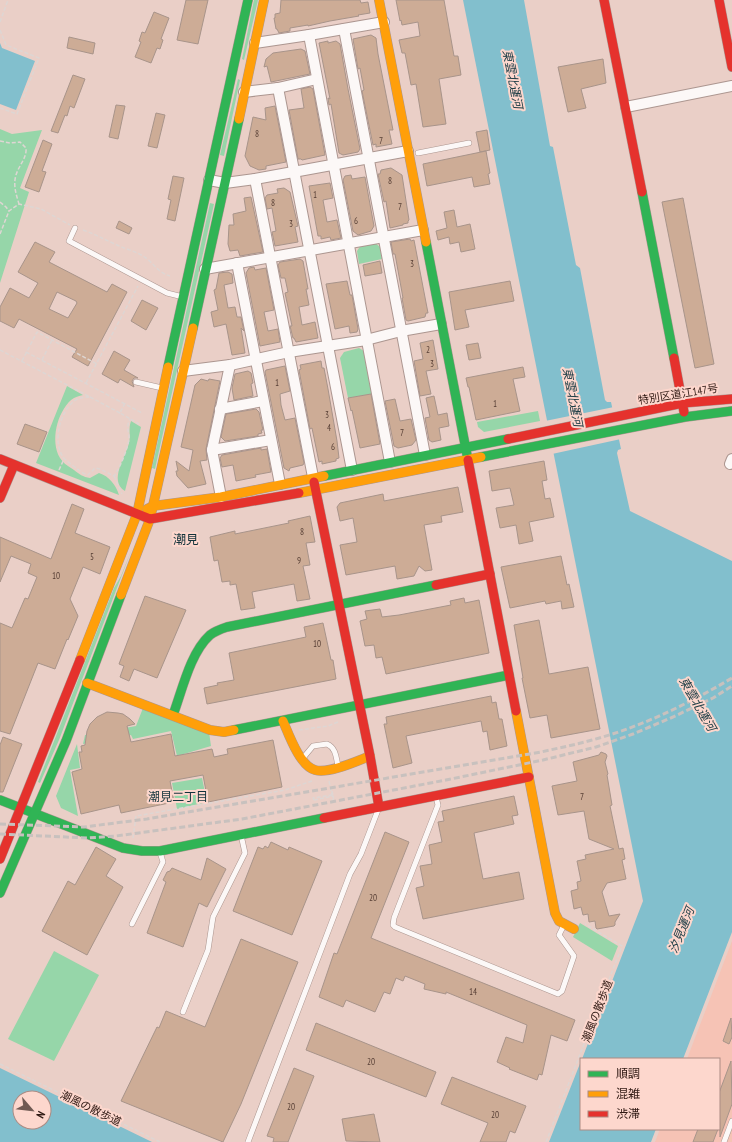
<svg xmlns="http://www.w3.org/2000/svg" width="732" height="1142" font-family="'PT Sans Narrow','Noto Sans JP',sans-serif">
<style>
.built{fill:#f6c3b5}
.green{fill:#96d6a9}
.water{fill:#82bfcd;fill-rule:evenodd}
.pier{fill:#eacfc7}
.building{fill:#cdac96;stroke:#a8948a;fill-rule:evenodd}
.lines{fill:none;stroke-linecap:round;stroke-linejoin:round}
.lane-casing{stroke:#ac9690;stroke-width:6}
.street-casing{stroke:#ac9690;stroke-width:12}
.fast-casing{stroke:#ac9690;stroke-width:10}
.slow-casing{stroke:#ac9690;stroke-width:10}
.jam-casing{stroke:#ac9690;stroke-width:10}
.path{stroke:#ded6d3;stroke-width:1.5;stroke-dasharray:4 2;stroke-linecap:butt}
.lane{stroke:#fcf8f7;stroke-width:5}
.street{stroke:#fcf8f7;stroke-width:10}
.fast{stroke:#30b455;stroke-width:9}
.slow{stroke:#ff9f0a;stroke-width:9}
.jam{stroke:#e5322d;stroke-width:9}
.rail{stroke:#c8c1be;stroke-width:3;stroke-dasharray:6 3;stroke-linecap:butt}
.path-bridge{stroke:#ded6d3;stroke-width:1.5;stroke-dasharray:4 2;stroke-linecap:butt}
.labels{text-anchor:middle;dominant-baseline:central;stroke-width:4;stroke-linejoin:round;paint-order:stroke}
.number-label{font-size:9px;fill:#563e34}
.street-label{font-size:11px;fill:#2f1913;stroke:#fdd7cd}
.water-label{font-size:12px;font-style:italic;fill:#214048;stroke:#fdd7cd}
.neighbourhood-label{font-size:12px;fill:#13333b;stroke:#fdd7cd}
.quarter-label{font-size:13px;fill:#13333b;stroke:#fdd7cd}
</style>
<rect width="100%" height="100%" fill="#eacfc7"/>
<path class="built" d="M732,941V1142H655L660,1129H719V1059H687Z"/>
<g class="green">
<path d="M254,0H258L244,60L242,59Z"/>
<path d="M238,79L240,80L224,156L220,155Z"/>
<path d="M0,129L12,134L42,130L20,188L29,192L0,283Z"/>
<path d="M210,203L214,204L155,469L152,468Z"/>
<path d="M374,242L380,247L382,259L359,264L357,251L361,245Z"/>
<path d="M359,348L364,351L372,394L348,398L340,358L344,352Z"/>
<path d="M67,386L83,395C79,396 75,397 71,400C57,413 50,441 60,458C64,464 68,466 74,470C79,474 83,477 90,478L99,473C109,476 116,485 119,495L36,463Z"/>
<path d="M538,411L540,421L484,432L478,427L477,422Z"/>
<path d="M131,421L141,427L125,491C108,481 126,456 129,443C131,435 128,429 131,421Z"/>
<path d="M133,546L59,740L40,783L38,782L114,588L121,576Z"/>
<path d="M143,708L209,732L211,746L177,756L171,731L133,739L131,735L83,744L85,735L136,726Z"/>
<path d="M77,744L80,768L70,770L78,816L61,808L56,796Z"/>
<path d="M202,778L207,802L177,809L172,783Z"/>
<path d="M580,923L618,946L612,961L573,937Z"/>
<path d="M54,951L99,975L54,1061L8,1039Z"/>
</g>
<g class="water">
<path d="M463,0H524L550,146L553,147L576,265L580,268L605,400L607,402H611L621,449L618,450L617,453L630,511L732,561V932L683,1059H582L643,901Z"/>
<path d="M0,43L2,48L35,61L16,110L0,104Z"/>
<path d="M581,1061V1129H656L651,1142H549Z"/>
<path d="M0,1068L152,1142H0ZM20,1098H44V1122H20Z"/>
</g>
<path class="pier" d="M614,407L621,439L552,454L545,421Z"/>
<g class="building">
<path d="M186,0H208L198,44L177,40Z"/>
<path d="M281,0H360L361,3L368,2L370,13L358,15L359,16L330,21L308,26V25L290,28V31L279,33L277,29H276L274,18H275V14L280,13Z"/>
<path d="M396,0H444L454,56H458L461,75L439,79L446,124L423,127L416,84L411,85L405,53H402L399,40L420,36L418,22L402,25L401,20L400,21Z"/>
<path d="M154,12L169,18L161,39L163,40L160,49L157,48L151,63L135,57L141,42L139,41L142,32L145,33Z"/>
<path d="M371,35L376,38L378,54L393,130H389L392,144L376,147V144L373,145L362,91L364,90L360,68L358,69L353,39Z"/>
<path d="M69,37L95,43L93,54L67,48Z"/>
<path d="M328,41V43L336,41L340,44L348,89L360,149L358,152L343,155L339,153L331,104L329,105L328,98L330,99L319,43Z"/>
<path d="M301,49L305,51L310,74L271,82L267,66L264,67L266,59L273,53Z"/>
<path d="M603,59L606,83L581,89L586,108L568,112L558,67Z"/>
<path d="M73,75L85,79L74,108L70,106L67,116L65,115L58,133L51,131Z"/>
<path d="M310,87L313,89L325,155L302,160L301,159H298L289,110L304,108L301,89Z"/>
<path d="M116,105L125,106L118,139L109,137Z"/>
<path d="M275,106L286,162L266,166V169L259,170L250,166L245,156L253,117L266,120L265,108Z"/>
<path d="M156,113L165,115L157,148L148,146Z"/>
<path d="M487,130L490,150L480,152L476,132Z"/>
<path d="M43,140L52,144L42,171L46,172L39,192L25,187Z"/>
<path d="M486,151L490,173L488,174L490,184L474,187L472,177L427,186L423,164Z"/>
<path d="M391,168L402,175L409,220L408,221V223L403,224V225L390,228L386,201L384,202L378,174H380L381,170Z"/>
<path d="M351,175L352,179L365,177L374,226L371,231L358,235L353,231L343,180L345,176Z"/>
<path d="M173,176L184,178L175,221L167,219L171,200L168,199Z"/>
<path d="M330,183L333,198L323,200L327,222L337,220L341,238L331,240L330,237L321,239V236H318L309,186Z"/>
<path d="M284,188L290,192L298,226L295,227L298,242L275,246L272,232L276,231L272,208L267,209L265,198L267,195L278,193L277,189Z"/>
<path d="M251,197L263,252L240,256L238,250L230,251L228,244L229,225H234L233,214L246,211L244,198Z"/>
<path d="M683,198L714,364L695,368L662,202Z"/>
<path d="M454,210L457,227L470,224L475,249L461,252L459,242L450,244L449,237L438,240L436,231L447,228L444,212Z"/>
<path d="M119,221L132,228L129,234L116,228Z"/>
<path d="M410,239L411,241L414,240L428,313H426L425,317L408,321L406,320L402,298H403L395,254H393L391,242Z"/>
<path d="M35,242L55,252L49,262L107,292L112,284L127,292L88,366L72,357L77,349L19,319L14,328L0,321V307L10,288L29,298L38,283L18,272ZM57,292L76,301L77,303L68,318L49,309Z"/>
<path d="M300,259L303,261L308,289H306L309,305L299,307L302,325L315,322L318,338L296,342L294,338H293L290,326H292L285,293L288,292L285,278H281L278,265L280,262Z"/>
<path d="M380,261L382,273L365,276L363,265Z"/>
<path d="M254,267L255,270L266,268L274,310L264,312L268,331L278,329L280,342L260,346L246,273L249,268Z"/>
<path d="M228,272L232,274L233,283L224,285L228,308L235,307L237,317H241L244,331L241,328L245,353L232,355L226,324L214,327L211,312L218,310L214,290L216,289L219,273Z"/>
<path d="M347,281L350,295H352L358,329L357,332L350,333L349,326L335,329L326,284Z"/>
<path d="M510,281L514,301L465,310L469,327L455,330L449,292Z"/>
<path d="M142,300L158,308L146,330L131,321Z"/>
<path d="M433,340L438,369L426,371L431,394L420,396L414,361L423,359L420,343Z"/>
<path d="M478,343L481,358L469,360L466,345Z"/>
<path d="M114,351L130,360L124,370L138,378H134L132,381L134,387L120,379L118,383L102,374Z"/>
<path d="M321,361L322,368H324L328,389L337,441L339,458L336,459V461L322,464V461L319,462L312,428L310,429L299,370L301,369L300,365Z"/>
<path d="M285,366L290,391L280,394L281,405L285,420L295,418L304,463L303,465L290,468L289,471L284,468L265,372L266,370Z"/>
<path d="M523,367L525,377L513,379L520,411L476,420L469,387H468L466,378Z"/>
<path d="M248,371L251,373L253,383L251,384L253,396L234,400L232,388L235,374Z"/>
<path d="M201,379L208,381L209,379L220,381L206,449L207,460L200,461L206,484L188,488L177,476L176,471H178L176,461L189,471L193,450L181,447L195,385Z"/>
<path d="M371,394L380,444L360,448L352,410L351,411L348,398Z"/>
<path d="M434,396L438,415L447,413L449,426L439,428L441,440L432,442L429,440L425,418L430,417L426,398Z"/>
<path d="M395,399L400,421L411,419L416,440L412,445L398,448L394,446L385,401Z"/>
<path d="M256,409L259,412L263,430H261L262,433L258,434V436L225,441L221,437L226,414Z"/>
<path d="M25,424L47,432L39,452L17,444Z"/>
<path d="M261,448V450L267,449L271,472L255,475L256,477L236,481L233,465L222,467L220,458L222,455Z"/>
<path d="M544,461L547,480L542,481L545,499L550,498L554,517L529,522L533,541L519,544L516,525L500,528L496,508L514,505L510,488L492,491L489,471Z"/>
<path d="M458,487L463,512L441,516L442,522L424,525L432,570L425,571L419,566L414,576L397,579L395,566L346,575L340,545L357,542L353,518L340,521L337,507L340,503L383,494L384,501Z"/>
<path d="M72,504L84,509L75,533L110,547L100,574L83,567L70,599L78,616L68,640L67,639L55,669L38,663L10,734L0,731V623L12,628L25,598L28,599L37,577L28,573L31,564L11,556L0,582V537L51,559Z"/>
<path d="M310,516L315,542L306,543L310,565L303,566L310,599L297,601L294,584L252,592L255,608L241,610L236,584L230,585V581L222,582L218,560L214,561L210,537L235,531V534L289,523L288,521Z"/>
<path d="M561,556L567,585L569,584L574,607L562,609L561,601L546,604L545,601L510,608L501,567Z"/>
<path d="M145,596L186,610L157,678L134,669L129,681L120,677L124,666L119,664Z"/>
<path d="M464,598L465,603L479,600L489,653L386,674L382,657L376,658L374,645L365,646L360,621L367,619L365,611L380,609L382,617L399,615L451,605L450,601Z"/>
<path d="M539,620L549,674L588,667L600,729L551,738L547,715L530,718L522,678H523L514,625Z"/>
<path d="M323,623L331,660H333L336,679L207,704L204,688L218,685L217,683L234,680L229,653L306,637L304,627Z"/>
<path d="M491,696L492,703L496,702L499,719H502L507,746L490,750L487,731L483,732L481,721L406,736L412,763L393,768L384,724H387L386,717Z"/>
<path d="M107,712L118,713L123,714L130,719L135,724L127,726L131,742L171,734L175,756L212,749L214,757L228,754L227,749L273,740L282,787L208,802L203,775L170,781L174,802L121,813L119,805L81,814L72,772L82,769L79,752H82L81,746L85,745L87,731L90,724L97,717Z"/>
<path d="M3,737L22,744L3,792H0V745Z"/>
<path d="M601,752L606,754L607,756L605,762L608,774L607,775L612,805L610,806L619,849L623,848L625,859L622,860L626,879L607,883L602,892L609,916L620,914L615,922V925L614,926L597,929L596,928L595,921L589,922L588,914L583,915L581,907L574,909L571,891L578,889L577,882L581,881L577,861L586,859L585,855L614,849L589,839L584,811L558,815L552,786L577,781L573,762L599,755Z"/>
<path d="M514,796L518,815L512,816L514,824L474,833L483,879L519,872L524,899L423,919L416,888L424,886L420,866L432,864L429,845L442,842L438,822L444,821L442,811Z"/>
<path d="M385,832L409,842L371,938L575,1020L567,1041L551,1035L542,1075L539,1074L537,1080L509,1069L510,1068L497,1062L506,1037L523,1043L527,1025L446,992V994L424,989L425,984L405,976L403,981L396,978L390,994L384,992L375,1012L346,1000L343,1007L319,997L334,953L337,954Z"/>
<path d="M271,842L288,850L289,847L322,861L292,935L233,911L258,847L263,849L265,846L268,848Z"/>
<path d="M96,847L116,859L106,876L123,887L87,955L42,931L68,881L75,885Z"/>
<path d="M207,858L226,869L207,907L199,903L183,947L147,933L166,882L163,880L167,872L170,871L172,868L201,880Z"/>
<path d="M241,939L298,962L241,1104L223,1142L121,1101L157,1027L159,1028L166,1011L205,1027Z"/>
<path d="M731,1018L732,1037L729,1044L723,1041Z"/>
<path d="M316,1023L436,1072L426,1097L306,1050Z"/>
<path d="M731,1061L732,1104L720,1137L719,1093Z"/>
<path d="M294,1068L314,1076L288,1142H273L274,1138L267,1136Z"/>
<path d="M452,1077L526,1106L515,1133L510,1131L506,1142H480L488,1123L441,1104Z"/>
<path d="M374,1114L380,1142L346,1141L342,1119Z"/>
<path d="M698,1129H718L713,1142H693Z"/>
</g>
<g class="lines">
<g class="lane-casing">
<g id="lane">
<path d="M418,153L469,143"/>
<path d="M75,228L69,241L167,293L183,297"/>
<path d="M136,382L162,388"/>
<path d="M303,758L313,746L327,744C336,748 336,757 338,766"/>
<path d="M436,797L438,805L394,918L393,925L395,927L558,994L562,991L574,956L559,935L564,925"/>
<path d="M132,924L163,862L160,852"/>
<path d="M183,1012L208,950L213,917L245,853L241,835"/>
<path d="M248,1142L350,874L361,854L378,810"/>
<path d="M724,1142L732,1121"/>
</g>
</g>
<g class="street-casing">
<g id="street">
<path d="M344,29L425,455"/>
<path d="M309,35L390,462"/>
<path d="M255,43L309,35L384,22"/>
<path d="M278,88L352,470"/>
<path d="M244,92L278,88L317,79"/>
<path d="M626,107L732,86"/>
<path d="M255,179L313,477"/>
<path d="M209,180L225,183L255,179L408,151"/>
<path d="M237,263L280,484"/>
<path d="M205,269L423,230"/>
<path d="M183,371L230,365L289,352L366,340L401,331L441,324"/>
<path d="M220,409L263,401"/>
<path d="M212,450L271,440"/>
<path d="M730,464L732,459"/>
<path d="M221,497L212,450L230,365"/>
</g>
</g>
<g class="fast-casing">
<g id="fast">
<path d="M642,192L674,358"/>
<path d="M426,242L468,460"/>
<path d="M193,328L239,119"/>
<path d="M168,367L248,0"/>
<path d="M481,457L685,417L732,411"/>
<path d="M324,476L508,439"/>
<path d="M173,715C182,691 190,653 210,635C215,631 221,629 227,627L436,585"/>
<path d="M234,730L509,675"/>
<path d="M0,800L123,848L142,851H160L324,818"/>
<path d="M0,893L66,741L121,595"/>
</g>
</g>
<g class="slow-casing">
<g id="slow">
<path d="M379,0L426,242"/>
<path d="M239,119L264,0"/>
<path d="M299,493L481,457"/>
<path d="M147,509L153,506L221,497L324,476"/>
<path d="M121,595L150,519L193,328"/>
<path d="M80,660L137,514L168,367"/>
<path d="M87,683L210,730L224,732L234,730"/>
<path d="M516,711L555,913L559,921L574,929"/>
<path d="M283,721C289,735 300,766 315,770C329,774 357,761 370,756"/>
</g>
</g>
<g class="jam-casing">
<g id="jam">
<path d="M604,0L642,192"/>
<path d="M719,0L732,67"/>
<path d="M674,358L684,412"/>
<path d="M508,439L683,403L732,399"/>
<path d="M0,459L150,519L299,493"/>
<path d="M468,460L516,711"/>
<path d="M314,482L370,756L379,807"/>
<path d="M0,498L14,465"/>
<path d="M436,585L490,574"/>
<path d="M324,818L529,777"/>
<path d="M0,859L80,660"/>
</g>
</g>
<g class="path">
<path d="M0,22L8,0"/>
<path d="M0,30L6,45L39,58L17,114L0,108"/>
<path d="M0,141L10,143L20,142L26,148C27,158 19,165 16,175C13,185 16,194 19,204"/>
<path d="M0,202L6,207L9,211"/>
<path d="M83,230C95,234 105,240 117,245C125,249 135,251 143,256C153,262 158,273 170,276"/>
<path d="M0,234L9,211L19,204L41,209L70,225"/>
<path d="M0,350L90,397C83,397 77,398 72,403C59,415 53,442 63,457C66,461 69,462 72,465C78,469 81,473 88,475L95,468L100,469L114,476C121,466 126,452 129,440C130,432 125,429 130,419"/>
<path d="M26,352L142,413"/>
<path d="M42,360L52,340"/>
<path d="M22,361L37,332L97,364"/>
<path d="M86,383L138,286"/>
<path d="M90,397L120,413"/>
<path d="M125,403L120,413L139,424"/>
<path d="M59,470L64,459"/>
<path d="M114,476L122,494"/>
<path d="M299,730L328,726L338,722"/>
<path d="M329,781L334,804"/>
<path d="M332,791L333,796"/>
<path d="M314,800L313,798L332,795"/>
<path d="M133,838L136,816L285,790L312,781"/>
<path d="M0,1064L160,1142"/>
<path d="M546,1142L622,946L585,924"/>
</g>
<use href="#lane" class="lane"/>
<use href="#street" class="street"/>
<use href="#fast" class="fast"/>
<use href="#slow" class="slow"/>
<use href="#jam" class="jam"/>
<g class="rail">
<path d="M0,824L84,827L147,819L541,752C558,748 575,745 592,740C641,727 688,704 732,678"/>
<path d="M0,834L88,838L116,836L242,819L446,780L543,760L596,747L633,734L673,717L713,698L732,686"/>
</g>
<path class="path-bridge" d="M314,800L333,796L334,800"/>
</g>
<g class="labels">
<g class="number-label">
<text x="257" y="133">8</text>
<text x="381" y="140">7</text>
<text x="390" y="180">8</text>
<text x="315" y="194">1</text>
<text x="273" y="202">8</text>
<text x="400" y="206">7</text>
<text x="356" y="220">6</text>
<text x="291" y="223">3</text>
<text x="412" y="263">3</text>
<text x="428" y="349">2</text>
<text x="432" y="363">3</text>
<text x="277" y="382">1</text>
<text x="495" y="403">1</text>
<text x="327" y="414">3</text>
<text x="329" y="427">4</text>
<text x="402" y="432">7</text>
<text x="333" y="446">6</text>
<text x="302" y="531">8</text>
<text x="92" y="556">5</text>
<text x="299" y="560">9</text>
<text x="56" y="575">10</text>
<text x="317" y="643">10</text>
<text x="582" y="796">7</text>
<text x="373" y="897">20</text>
<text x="473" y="991">14</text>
<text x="371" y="1061">20</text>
<text x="291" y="1106">20</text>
<text x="495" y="1114">20</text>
</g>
<g class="street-label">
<text transform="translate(678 394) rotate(-9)">特別区道江147号</text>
<text transform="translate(597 1011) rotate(-69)">潮風の散歩道</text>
<text transform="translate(91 1108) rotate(26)">潮風の散歩道</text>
</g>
<g class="water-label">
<text transform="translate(513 79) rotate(79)">東雲北運河</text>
<text transform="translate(573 397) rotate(79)">東雲北運河</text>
<text transform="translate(698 704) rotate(60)">東雲北運河</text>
<text transform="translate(681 930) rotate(-68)">汐見運河</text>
</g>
<g class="neighbourhood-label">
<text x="178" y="796">潮見二丁目</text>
</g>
<g class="quarter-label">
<text x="186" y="539">潮見</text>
</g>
</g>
<rect x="580" y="1058" width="140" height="72" fill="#fdd7cd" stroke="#ab8b83"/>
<rect x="588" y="1071" width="20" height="6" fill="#30b455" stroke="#ab8b83"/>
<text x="616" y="1078" font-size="12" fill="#2f1913">順調</text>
<rect x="588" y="1091" width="20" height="6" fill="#ff9f0a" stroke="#ab8b83"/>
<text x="616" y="1098" font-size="12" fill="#2f1913">混雑</text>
<rect x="588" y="1111" width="20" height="6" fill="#e5322d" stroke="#ab8b83"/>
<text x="616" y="1118" font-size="12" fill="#2f1913">渋滞</text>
<g transform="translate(32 1110) rotate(118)"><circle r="19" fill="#fdd7cd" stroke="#ab8b83"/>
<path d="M0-3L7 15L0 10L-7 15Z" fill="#705952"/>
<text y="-6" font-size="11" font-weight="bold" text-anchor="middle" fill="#2f1913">N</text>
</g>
</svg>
